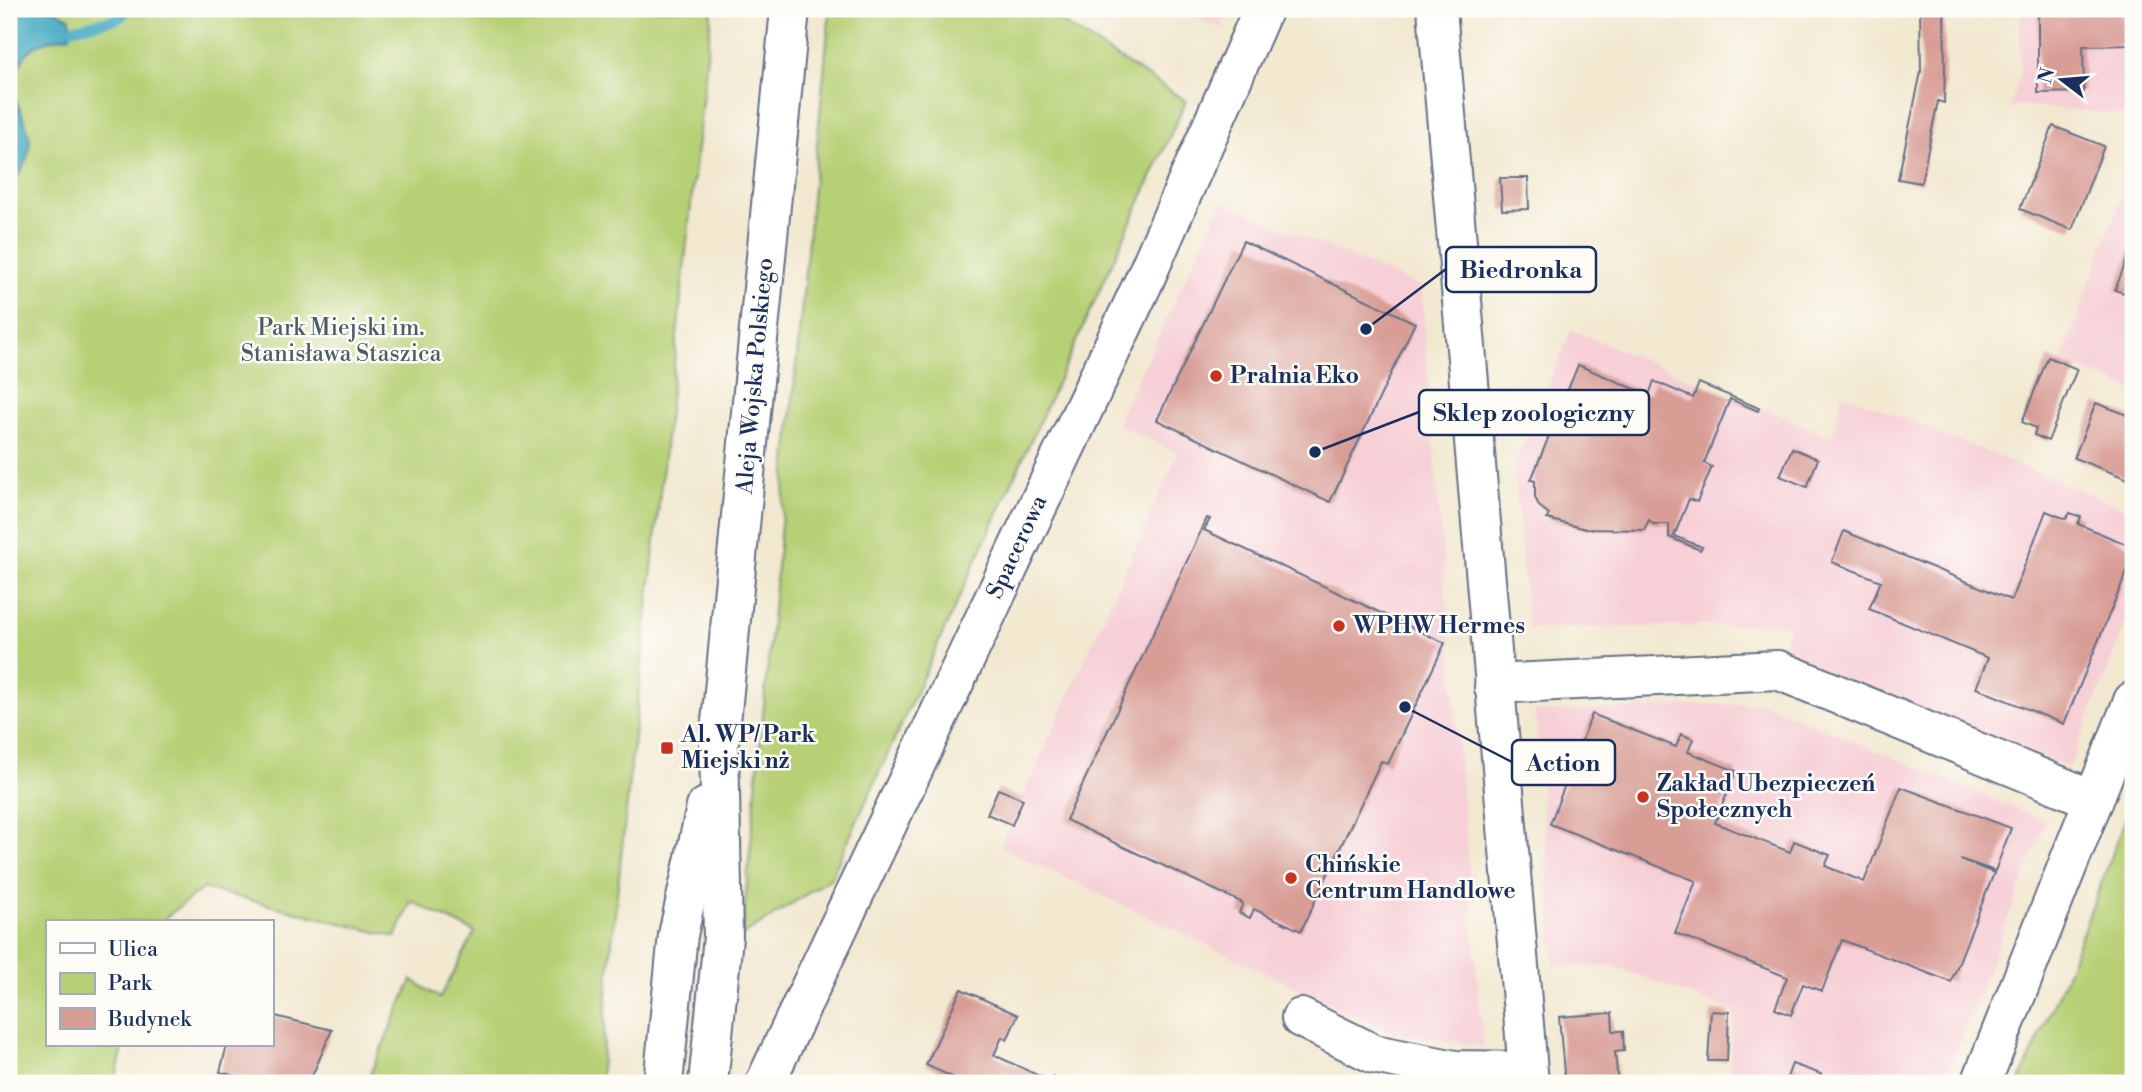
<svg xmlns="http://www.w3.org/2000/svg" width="2142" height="1092" font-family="'Libre Bodoni',serif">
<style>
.built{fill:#f6cfd7}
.green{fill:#b7d076;stroke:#69806a;stroke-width:2}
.water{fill:#42a8c2;stroke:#2e6c90;stroke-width:2}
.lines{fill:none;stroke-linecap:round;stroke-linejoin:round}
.stream{stroke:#42a8c2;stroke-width:10}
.building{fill:#d89e96}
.minor-casing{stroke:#667086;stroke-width:42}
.major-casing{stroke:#667086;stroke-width:42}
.minor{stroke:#fff;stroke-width:38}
.major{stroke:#fff;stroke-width:38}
.poi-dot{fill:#c8321e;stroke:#fdfcf7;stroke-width:2.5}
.labels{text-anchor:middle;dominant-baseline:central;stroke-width:5;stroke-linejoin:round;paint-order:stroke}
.park-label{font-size:23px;fill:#4a5f65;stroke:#fdfcf7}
.street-label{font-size:23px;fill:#1b2f5e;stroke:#fdfcf7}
.poi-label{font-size:23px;font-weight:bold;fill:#1b2f5e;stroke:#fdfcf7;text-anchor:start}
.leader{fill:none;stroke:#1b2f5e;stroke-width:2.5}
.callout-dot{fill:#1b2f5e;stroke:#fdfcf7;stroke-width:2.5}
.callout{fill:#fdfcf7;stroke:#1b2f5e;stroke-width:2.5}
.callout-label{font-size:24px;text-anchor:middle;font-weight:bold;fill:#1b2f5e}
</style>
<rect width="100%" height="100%" fill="#fdfcf7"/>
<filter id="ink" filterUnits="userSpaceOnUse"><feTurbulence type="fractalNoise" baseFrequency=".0143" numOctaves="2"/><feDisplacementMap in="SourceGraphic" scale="14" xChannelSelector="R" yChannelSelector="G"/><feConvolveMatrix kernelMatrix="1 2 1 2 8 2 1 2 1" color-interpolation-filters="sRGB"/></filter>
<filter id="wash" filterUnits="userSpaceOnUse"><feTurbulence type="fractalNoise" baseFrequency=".00686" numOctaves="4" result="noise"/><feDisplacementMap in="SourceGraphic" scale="28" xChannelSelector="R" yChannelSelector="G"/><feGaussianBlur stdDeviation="1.57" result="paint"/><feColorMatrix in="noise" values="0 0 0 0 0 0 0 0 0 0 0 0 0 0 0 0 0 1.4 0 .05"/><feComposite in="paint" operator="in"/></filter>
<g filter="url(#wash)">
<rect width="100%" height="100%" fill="#f2e8d0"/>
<g class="built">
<path d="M1175,9H1229L1221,28Z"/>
<path d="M2020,9H2133V137L2125,138L2124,115L2018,105L2010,109L2020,71Z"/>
<path d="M2125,187L2133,192V390L2061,362Z"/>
<path d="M1222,202L1421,287L1483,1047L1391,1032L1000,847L1178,453L1116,424Z"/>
<path d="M1571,330L1832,437L1842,393L2133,512V604L2069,768L1781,658L1788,624L1528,629L1514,466Z"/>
<path d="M1762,703L2046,821L1944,1083H1729L1734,1012L1614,966H1555L1535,712Z"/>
</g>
<g class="green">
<path d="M9,9H712L609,969L600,1083H366L412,980L440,998L475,932L411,901L396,937L203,888L160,922H47V1045H124L114,1083H9Z"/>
<path d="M830,9H1041L1186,101L831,878L742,936Z"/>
<path d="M2133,800V1083H2019L2065,978Z"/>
</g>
<path class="water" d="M9,9H51L70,18V36C27,44 25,49 11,89C31,135 41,146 9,189Z"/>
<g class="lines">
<path class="stream" d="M70,29L120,18L129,9"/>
</g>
<g id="blocks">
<g class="building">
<path d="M1920,9H1944L1945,71L1944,103L1938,101L1921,183L1898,179L1921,72Z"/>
<path d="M2038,9H2133V45L2083,46L2084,92L2038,93Z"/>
<path d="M2053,126L2104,146L2072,230L2020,209Z"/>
<path d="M1500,178H1528L1529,209L1502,210Z"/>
<path d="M1243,241L1415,323L1330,502L1157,420Z"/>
<path d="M2133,244V296L2115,290Z"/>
<path d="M2048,357L2077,369L2048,441L2034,435L2036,428L2022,422Z"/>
<path d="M1578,365L1649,395L1654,381L1693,398L1699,383L1759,408L1758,411L1730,399L1704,463L1712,467L1697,502L1689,499L1674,536L1702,547L1700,550L1669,537V524H1653L1649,520L1644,530L1586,529L1547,519L1549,514L1539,506L1535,497V481L1531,480Z"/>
<path d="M2096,403L2133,417V481L2074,458Z"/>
<path d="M1792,448L1818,459L1807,487L1780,476Z"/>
<path d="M2046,511L2066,519L2070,513L2081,517L2078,524L2133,547V557L2064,724L1976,688L1988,658L1869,609L1881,581L1832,562L1844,531L2011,600Z"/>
<path d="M1207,518L1210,519L1204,530L1445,643L1388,764L1381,761L1301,931L1254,909L1250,918L1239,913L1243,903L1066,820Z"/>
<path d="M1592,714L1676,747L1681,734L1693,739L1688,752L1736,771L1715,823L1790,852L1794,841L1830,855L1825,866L1864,882L1901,787L2011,828L1995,871L1960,859L1994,873L1951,982L1842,940L1822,991L1803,984L1791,1015L1775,1009L1787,977L1675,933L1696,881L1550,824Z"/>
<path d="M998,789L1023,799L1012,825L987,814Z"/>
<path d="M961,989L1018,1015L1007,1040L1002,1037L994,1055L1050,1081L1053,1077L1067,1083H965L926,1065Z"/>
<path d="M1711,1011L1729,1012L1727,1061H1708Z"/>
<path d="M1612,1013L1613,1031H1623L1624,1051L1615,1052L1618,1083H1565L1559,1017Z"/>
<path d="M271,1015L332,1030L309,1083H263L220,1072L227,1045H271Z"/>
<path d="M1792,1064L1821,1074L1817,1083H1785Z"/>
</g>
</g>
</g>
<g filter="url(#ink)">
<use href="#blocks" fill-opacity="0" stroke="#667086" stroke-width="2"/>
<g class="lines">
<g class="minor-casing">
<g id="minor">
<path d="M1437,9L1529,1083"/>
<path d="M1494,687L1513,683L1778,670L2094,800"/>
<path d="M1301,1018L1374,1054L1455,1070L1527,1071"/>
<path d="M765,1083L1144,281L1263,9"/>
<path d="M1981,1083L2133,701"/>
</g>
</g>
<g class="major-casing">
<g id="major">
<path d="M663,1083L678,935L706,807"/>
<path d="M708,1083L723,937L719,743L790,9"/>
</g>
</g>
<use href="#minor" class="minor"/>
<use href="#major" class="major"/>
</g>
</g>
<g class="poi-dot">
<circle cx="1216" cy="376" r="7"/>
<circle cx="1339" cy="626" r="7"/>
<rect x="660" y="741" width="14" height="14" rx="3.5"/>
<circle cx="1643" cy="797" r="7"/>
<circle cx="1291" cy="878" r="7"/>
</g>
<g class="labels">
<g class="park-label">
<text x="341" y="328">Park Miejski im.<tspan x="341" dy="26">Stanisława Staszica</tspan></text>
</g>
<g class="street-label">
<text transform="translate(755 376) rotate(-85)">Aleja Wojska Polskiego</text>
<text transform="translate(1017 547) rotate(-65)">Spacerowa</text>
</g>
<g class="poi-label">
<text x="1230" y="376">Pralnia Eko</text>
<text x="1353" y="626">WPHW Hermes</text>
<text x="681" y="735">Al. WP/ Park<tspan x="681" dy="26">Miejski nż</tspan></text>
<text x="1657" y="784">Zakład Ubezpieczeń<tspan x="1657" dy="26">Społecznych</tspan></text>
<text x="1305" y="865">Chińskie<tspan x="1305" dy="26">Centrum Handlowe</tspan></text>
</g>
</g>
<path class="leader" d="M1366 329L1446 269M1315 452L1419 412M1405 707L1512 762"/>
<g class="callout-dot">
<circle cx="1366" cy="329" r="7"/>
<circle cx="1315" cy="452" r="7"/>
<circle cx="1405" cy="707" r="7"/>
</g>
<g class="callout">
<rect x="1446" y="247" width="150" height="45" rx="7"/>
<rect x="1419" y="390" width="230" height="45" rx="7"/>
<rect x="1512" y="740" width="103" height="45" rx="7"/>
</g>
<g class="callout-label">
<text x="1521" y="278">Biedronka</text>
<text x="1534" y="421">Sklep zoologiczny</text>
<text x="1563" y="771">Action</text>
</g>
<rect width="2142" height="1092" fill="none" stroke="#fdfcf7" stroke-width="35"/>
<rect x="46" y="920" width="228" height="126" fill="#fdfcf7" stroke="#a3aaba" stroke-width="2"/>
<rect x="60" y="943" width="35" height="10" fill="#ffffff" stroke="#a3aaba" stroke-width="2"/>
<text x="108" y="956" font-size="21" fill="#1b2f5e">Ulica</text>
<rect x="60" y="973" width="35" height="21" fill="#b7d076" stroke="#a3aaba" stroke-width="2"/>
<text x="108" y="990" font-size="21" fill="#1b2f5e">Park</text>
<rect x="60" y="1008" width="35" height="21" fill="#d89e96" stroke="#a3aaba" stroke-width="2"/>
<text x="108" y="1026" font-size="21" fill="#1b2f5e">Budynek</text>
<g transform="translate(2062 80) rotate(286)" stroke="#fdfcf7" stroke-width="5" paint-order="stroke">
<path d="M0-5L12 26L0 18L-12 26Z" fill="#1b2f5e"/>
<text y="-10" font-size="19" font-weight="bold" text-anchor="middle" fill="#1b2f5e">N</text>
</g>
</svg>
